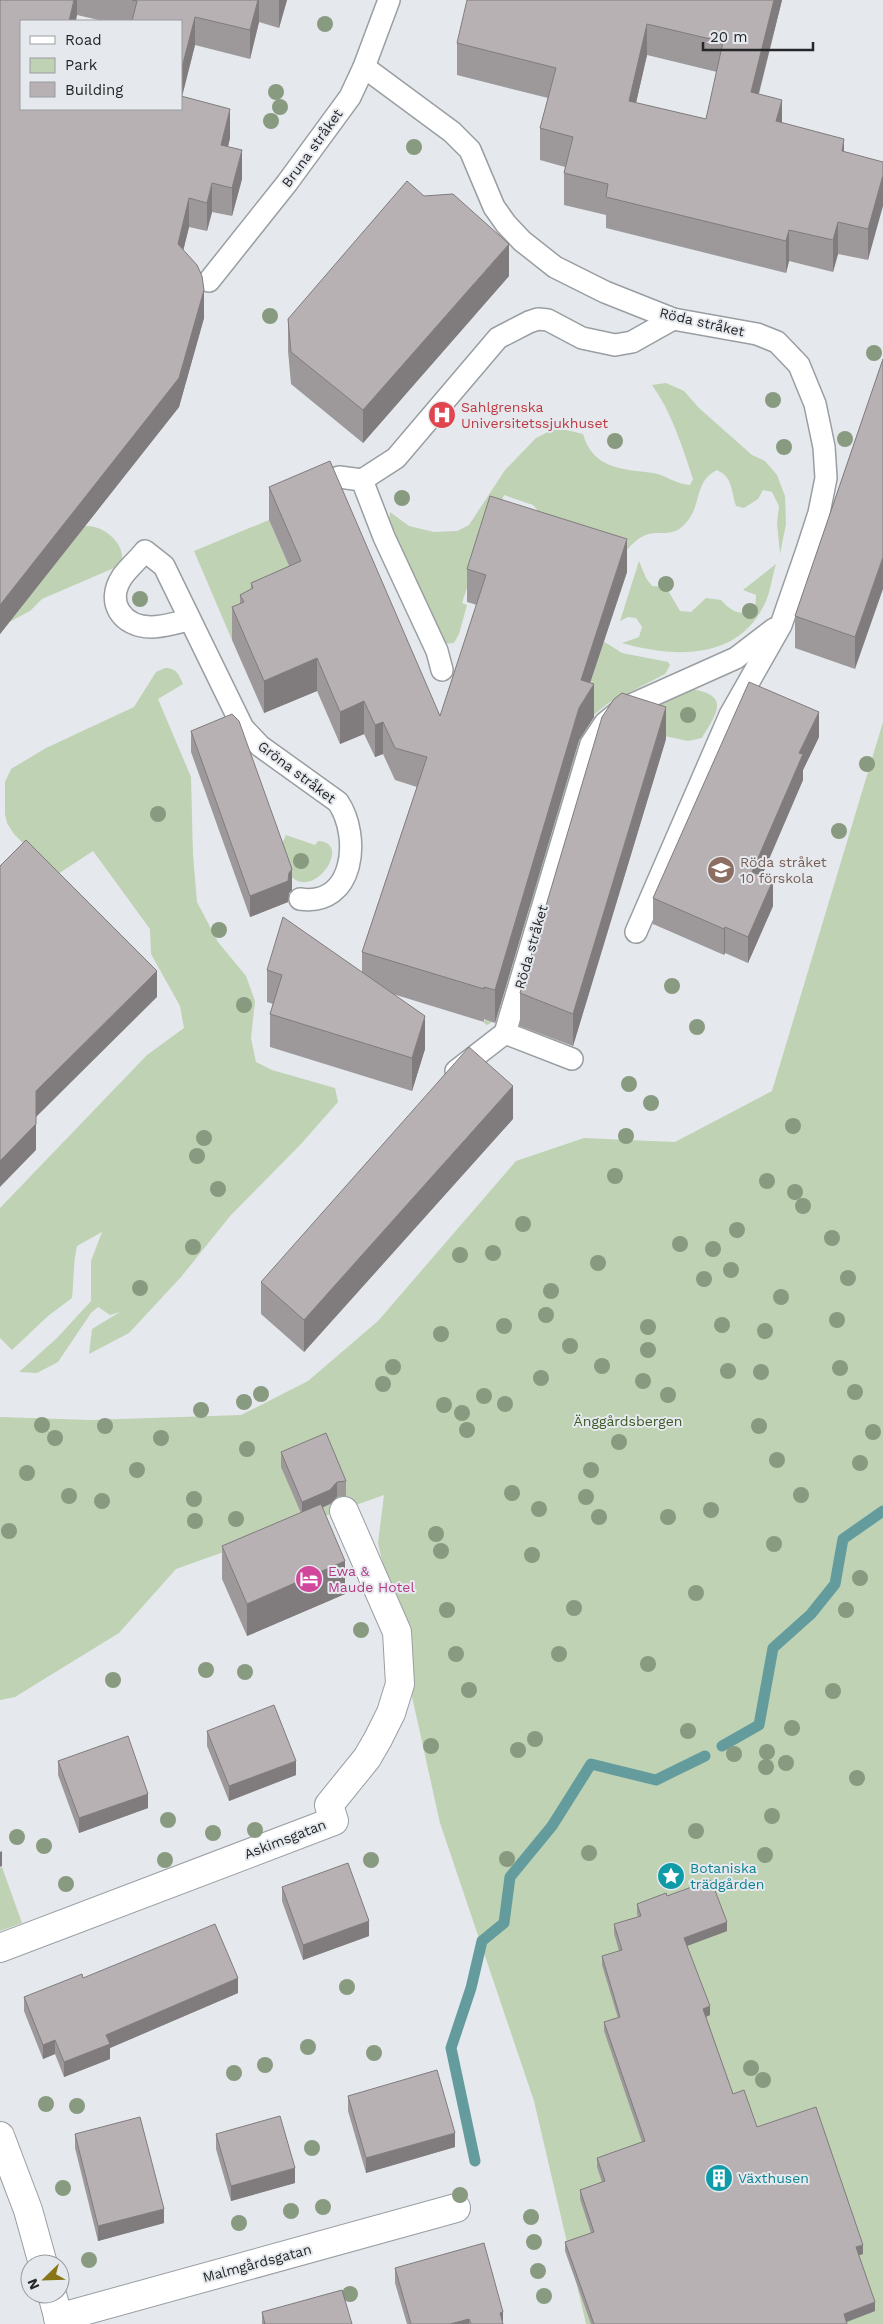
<svg xmlns="http://www.w3.org/2000/svg" width="883" height="2324" font-family="'Work Sans',sans-serif">
<style>
.green{fill:#bfd2b3}
.lines{fill:none;stroke-linecap:round;stroke-linejoin:round}
.stream{stroke:#649c9e;stroke-width:11}
.lane-casing{stroke:#999ea2;stroke-width:24}
.street-casing{stroke:#999ea2;stroke-width:30}
.lane{stroke:#fff;stroke-width:21}
.street{stroke:#fff;stroke-width:28}
.tree{fill:#889a7f}
.wall{fill:#9d989a;fill-rule:evenodd}
.shaded-wall{fill:#807c7d}
.building{fill:#b7b1b3;stroke:#807c7d;fill-rule:evenodd}
.labels{text-anchor:middle;dominant-baseline:central;stroke-width:4;stroke-linejoin:round;paint-order:stroke}
.street-label{font-size:14px;fill:#262729;stroke:#e5e9ee}
.health-label{font-size:14px;fill:#be3a42;stroke:#e5e9ee;text-anchor:start}
.education-label{font-size:14px;fill:#785e54;stroke:#e5e9ee;text-anchor:start}
.park-label{font-size:14px;fill:#3c5a24;stroke:#e5e9ee}
.hotel-label{font-size:14px;fill:#b23c85;stroke:#e5e9ee;text-anchor:start}
.culture-label{font-size:14px;fill:#0d838f;stroke:#e5e9ee;text-anchor:start}
</style>
<rect width="100%" height="100%" fill="#e5e9ee"/>
<g class="green">
<path d="M666,383L684,391L699,408L752,455L765,461L777,475L785,496L786,524L780,554L777,523L779,506L772,492L763,490L758,499L744,508L736,506C731,491 733,477 717,470C693,482 703,505 685,524C673,537 662,531 649,534C639,536 628,547 623,556L539,512L533,505L504,495L491,527L487,526L462,603L467,605L459,634L454,643L443,644L389,524L390,512L409,526L434,532L457,531L469,525L505,470L536,438L552,430L562,429L583,434C593,469 622,469 653,473C666,475 675,484 690,485L693,479C682,446 672,413 652,385Z"/>
<path d="M269,520L303,598L232,640L194,551Z"/>
<path d="M86,526C105,525 128,546 121,565L42,599L30,611L0,627L74,533Z"/>
<path d="M639,561L646,578L652,586L666,587L680,611L691,612L706,598L721,600C732,612 738,615 755,611L756,595L743,590L776,564C772,577 771,589 766,601C740,661 675,658 622,643L639,637L642,627L636,618L628,617L620,621Z"/>
<path d="M603,641L622,653L668,662L670,665L665,674L607,704L594,715L586,728L549,850L533,899L516,940L492,1022L487,1025L484,1023Z"/>
<path d="M165,668C177,668 179,675 183,684L158,699L191,777L193,855L197,902L218,942L246,976L255,1001L251,1038L256,1062L272,1070L335,1088L338,1102L301,1144L231,1215L181,1277L129,1333L89,1354L92,1329L120,1312L110,1315L98,1307L91,1313L58,1362L37,1373L19,1372L57,1338L91,1301V1261L102,1232L77,1246C73,1263 74,1280 72,1298L48,1316L12,1350L0,1338V1208L147,1055L184,1028L180,1006L151,954L150,929L93,851L55,876L14,834L7,823L5,814V782L11,769L46,748L134,707L156,672Z"/>
<path d="M691,689C730,695 718,712 702,738L688,741L655,734L654,706Z"/>
<path d="M883,722V2324H586L534,2101L440,1823L378,1543L384,1495L176,1569L119,1633L15,1697L0,1700V1417L90,1420L241,1415L308,1381L378,1321L516,1161L584,1138L675,1142L772,1091Z"/>
<path d="M286,835L315,845L318,841C354,842 313,904 289,874C285,868 283,856 280,848Z"/>
<path d="M2,1867L22,1923L0,1931V1868Z"/>
</g>
<g class="lines">
<g class="stream">
<path d="M722,1746L759,1725L773,1648L811,1614L835,1584L843,1539L883,1511"/>
<path d="M475,2161L451,2048L471,1988L482,1941L504,1923L510,1877L552,1826L591,1764L656,1780L705,1756"/>
</g>
<g class="lane-casing">
<g id="lane">
<path d="M364,67L452,132L470,150L494,207L506,224L522,241L555,267L605,292L673,319L757,334L777,342L799,365L815,404L824,447L826,478L819,513L807,550L781,625L730,715L636,932"/>
<path d="M209,281L287,183L350,97L364,67L389,0"/>
<path d="M309,488L339,477L362,480"/>
<path d="M190,620C178,622 164,627 151,627C123,627 105,603 122,577C128,568 138,560 145,551L164,566L243,728L260,746L338,802C361,836 355,907 300,899"/>
<path d="M442,670L437,651L384,537L362,480L396,458L498,338L529,322L538,319L548,320L582,338L615,345L632,342L673,319"/>
<path d="M505,1033L572,1059"/>
<path d="M456,1071L505,1033L591,744L605,723L622,709L736,658L774,629"/>
</g>
</g>
<g class="street-casing">
<g id="street">
<path d="M0,1948L334,1821L329,1805L367,1758L378,1739L391,1713L400,1684L397,1632L344,1511"/>
<path d="M0,2136L28,2210L43,2264"/>
<path d="M52,2294L60,2324"/>
<path d="M58,2318L456,2208"/>
</g>
</g>
<use href="#lane" class="lane"/>
<use href="#street" class="street"/>
</g>
<g class="tree">
<circle cx="325" cy="24" r="8"/>
<circle cx="276" cy="92" r="8"/>
<circle cx="280" cy="107" r="8"/>
<circle cx="271" cy="121" r="8"/>
<circle cx="414" cy="147" r="8"/>
<circle cx="270" cy="316" r="8"/>
<circle cx="874" cy="353" r="8"/>
<circle cx="773" cy="400" r="8"/>
<circle cx="845" cy="439" r="8"/>
<circle cx="615" cy="441" r="8"/>
<circle cx="784" cy="447" r="8"/>
<circle cx="402" cy="498" r="8"/>
<circle cx="666" cy="584" r="8"/>
<circle cx="140" cy="599" r="8"/>
<circle cx="750" cy="611" r="8"/>
<circle cx="688" cy="715" r="8"/>
<circle cx="867" cy="764" r="8"/>
<circle cx="158" cy="814" r="8"/>
<circle cx="839" cy="831" r="8"/>
<circle cx="301" cy="861" r="8"/>
<circle cx="219" cy="930" r="8"/>
<circle cx="672" cy="986" r="8"/>
<circle cx="244" cy="1005" r="8"/>
<circle cx="697" cy="1027" r="8"/>
<circle cx="629" cy="1084" r="8"/>
<circle cx="651" cy="1103" r="8"/>
<circle cx="793" cy="1126" r="8"/>
<circle cx="626" cy="1136" r="8"/>
<circle cx="204" cy="1138" r="8"/>
<circle cx="197" cy="1156" r="8"/>
<circle cx="615" cy="1176" r="8"/>
<circle cx="767" cy="1181" r="8"/>
<circle cx="218" cy="1189" r="8"/>
<circle cx="795" cy="1192" r="8"/>
<circle cx="803" cy="1206" r="8"/>
<circle cx="523" cy="1224" r="8"/>
<circle cx="737" cy="1230" r="8"/>
<circle cx="832" cy="1238" r="8"/>
<circle cx="680" cy="1244" r="8"/>
<circle cx="193" cy="1247" r="8"/>
<circle cx="713" cy="1249" r="8"/>
<circle cx="493" cy="1253" r="8"/>
<circle cx="460" cy="1255" r="8"/>
<circle cx="598" cy="1263" r="8"/>
<circle cx="731" cy="1270" r="8"/>
<circle cx="848" cy="1278" r="8"/>
<circle cx="704" cy="1279" r="8"/>
<circle cx="140" cy="1288" r="8"/>
<circle cx="551" cy="1291" r="8"/>
<circle cx="781" cy="1297" r="8"/>
<circle cx="546" cy="1315" r="8"/>
<circle cx="837" cy="1320" r="8"/>
<circle cx="722" cy="1325" r="8"/>
<circle cx="504" cy="1326" r="8"/>
<circle cx="648" cy="1327" r="8"/>
<circle cx="765" cy="1331" r="8"/>
<circle cx="441" cy="1334" r="8"/>
<circle cx="570" cy="1346" r="8"/>
<circle cx="648" cy="1350" r="8"/>
<circle cx="602" cy="1366" r="8"/>
<circle cx="393" cy="1367" r="8"/>
<circle cx="840" cy="1368" r="8"/>
<circle cx="728" cy="1371" r="8"/>
<circle cx="761" cy="1372" r="8"/>
<circle cx="541" cy="1378" r="8"/>
<circle cx="643" cy="1381" r="8"/>
<circle cx="383" cy="1384" r="8"/>
<circle cx="855" cy="1392" r="8"/>
<circle cx="261" cy="1394" r="8"/>
<circle cx="668" cy="1395" r="8"/>
<circle cx="484" cy="1396" r="8"/>
<circle cx="244" cy="1402" r="8"/>
<circle cx="505" cy="1404" r="8"/>
<circle cx="444" cy="1405" r="8"/>
<circle cx="201" cy="1410" r="8"/>
<circle cx="462" cy="1413" r="8"/>
<circle cx="42" cy="1425" r="8"/>
<circle cx="105" cy="1426" r="8"/>
<circle cx="759" cy="1426" r="8"/>
<circle cx="467" cy="1430" r="8"/>
<circle cx="873" cy="1432" r="8"/>
<circle cx="55" cy="1438" r="8"/>
<circle cx="161" cy="1438" r="8"/>
<circle cx="619" cy="1442" r="8"/>
<circle cx="247" cy="1449" r="8"/>
<circle cx="777" cy="1460" r="8"/>
<circle cx="860" cy="1463" r="8"/>
<circle cx="137" cy="1470" r="8"/>
<circle cx="591" cy="1470" r="8"/>
<circle cx="27" cy="1473" r="8"/>
<circle cx="512" cy="1493" r="8"/>
<circle cx="801" cy="1495" r="8"/>
<circle cx="69" cy="1496" r="8"/>
<circle cx="586" cy="1497" r="8"/>
<circle cx="194" cy="1499" r="8"/>
<circle cx="102" cy="1501" r="8"/>
<circle cx="539" cy="1509" r="8"/>
<circle cx="711" cy="1510" r="8"/>
<circle cx="599" cy="1517" r="8"/>
<circle cx="668" cy="1517" r="8"/>
<circle cx="236" cy="1519" r="8"/>
<circle cx="195" cy="1521" r="8"/>
<circle cx="9" cy="1531" r="8"/>
<circle cx="436" cy="1534" r="8"/>
<circle cx="774" cy="1544" r="8"/>
<circle cx="441" cy="1551" r="8"/>
<circle cx="532" cy="1555" r="8"/>
<circle cx="860" cy="1578" r="8"/>
<circle cx="696" cy="1593" r="8"/>
<circle cx="574" cy="1608" r="8"/>
<circle cx="447" cy="1610" r="8"/>
<circle cx="846" cy="1610" r="8"/>
<circle cx="361" cy="1630" r="8"/>
<circle cx="456" cy="1654" r="8"/>
<circle cx="559" cy="1654" r="8"/>
<circle cx="648" cy="1664" r="8"/>
<circle cx="206" cy="1670" r="8"/>
<circle cx="245" cy="1672" r="8"/>
<circle cx="113" cy="1680" r="8"/>
<circle cx="469" cy="1690" r="8"/>
<circle cx="833" cy="1691" r="8"/>
<circle cx="792" cy="1728" r="8"/>
<circle cx="688" cy="1731" r="8"/>
<circle cx="535" cy="1739" r="8"/>
<circle cx="431" cy="1746" r="8"/>
<circle cx="518" cy="1750" r="8"/>
<circle cx="767" cy="1752" r="8"/>
<circle cx="734" cy="1754" r="8"/>
<circle cx="786" cy="1763" r="8"/>
<circle cx="766" cy="1767" r="8"/>
<circle cx="857" cy="1778" r="8"/>
<circle cx="772" cy="1816" r="8"/>
<circle cx="168" cy="1820" r="8"/>
<circle cx="255" cy="1830" r="8"/>
<circle cx="696" cy="1831" r="8"/>
<circle cx="213" cy="1833" r="8"/>
<circle cx="17" cy="1837" r="8"/>
<circle cx="44" cy="1846" r="8"/>
<circle cx="589" cy="1853" r="8"/>
<circle cx="765" cy="1855" r="8"/>
<circle cx="507" cy="1859" r="8"/>
<circle cx="165" cy="1860" r="8"/>
<circle cx="371" cy="1860" r="8"/>
<circle cx="66" cy="1884" r="8"/>
<circle cx="347" cy="1987" r="8"/>
<circle cx="308" cy="2047" r="8"/>
<circle cx="374" cy="2053" r="8"/>
<circle cx="265" cy="2065" r="8"/>
<circle cx="751" cy="2068" r="8"/>
<circle cx="234" cy="2073" r="8"/>
<circle cx="763" cy="2080" r="8"/>
<circle cx="46" cy="2104" r="8"/>
<circle cx="77" cy="2106" r="8"/>
<circle cx="312" cy="2148" r="8"/>
<circle cx="63" cy="2188" r="8"/>
<circle cx="460" cy="2195" r="8"/>
<circle cx="323" cy="2207" r="8"/>
<circle cx="291" cy="2211" r="8"/>
<circle cx="531" cy="2217" r="8"/>
<circle cx="239" cy="2223" r="8"/>
<circle cx="534" cy="2242" r="8"/>
<circle cx="89" cy="2260" r="8"/>
<circle cx="538" cy="2271" r="8"/>
<circle cx="350" cy="2294" r="8"/>
<circle cx="544" cy="2296" r="8"/>
</g>
<g class="wall">
<path d="M0,0H287L279,28L259,22L250,59L195,45L182,97L230,138L228,147L242,179L232,216L212,212L207,231L189,227L183,250L204,318L179,407L0,634ZM77,15L103,21H181V109H21Z"/>
<path d="M782,0L759,94L782,123L844,152L883,162L868,260L838,254L833,272L789,261L786,273L606,228V215L564,205V173L565,167L540,160V128L548,98L457,75V43ZM647,55L717,72L706,119L636,103Z"/>
<path d="M509,276L363,443L291,384L288,351V319Z"/>
<path d="M883,359L855,669L795,648V616Z"/>
<path d="M269,487L440,716L477,605L467,602V569L627,572L590,683L594,717L579,740L495,1023L484,1019V1022L393,994L425,1049L412,1091L270,1047V1014L273,1004L267,1002V970L362,972V952L417,787L395,780L383,754L375,757L364,734L340,744L317,691L264,713L232,640V607L240,604V595L251,589V583L289,566L269,520Z"/>
<path d="M191,731L292,890L289,893L288,902L250,917L191,752Z"/>
<path d="M819,737L803,770V780L762,876L773,906L748,963L725,953L724,955L653,924V898Z"/>
<path d="M666,739L573,1046L520,1026V993Z"/>
<path d="M513,1119L304,1352L261,1314V1282Z"/>
<path d="M281,1452L346,1481V1496L337,1497L330,1504L322,1508L345,1594L247,1636L222,1579V1546L301,1513L281,1467Z"/>
<path d="M207,1731L296,1775L229,1801L207,1746Z"/>
<path d="M58,1761L148,1808L79,1833L58,1775Z"/>
<path d="M282,1887L369,1936L303,1960L282,1901Z"/>
<path d="M667,1896L727,1931L687,1946L710,2015L706,2017L733,2094L757,2127L863,2254L859,2255L875,2311L846,2322L847,2324H591L565,2251V2242L591,2233L580,2199V2190L602,2182L597,2167V2158L642,2142L604,2031V2022L618,2018L602,1965V1956L619,1951L614,1933V1924L638,1917L637,1914V1904Z"/>
<path d="M83,1978L238,1993L110,2048V2059L64,2077L55,2054L43,2059L24,2011V1997Z"/>
<path d="M348,2096L455,2147L366,2173L348,2111Z"/>
<path d="M75,2134L164,2223L98,2241L75,2148Z"/>
<path d="M216,2134L295,2183L231,2201L216,2149Z"/>
<path d="M395,2268L503,2312V2324H407L395,2283Z"/>
<path d="M262,2312L352,2324H262Z"/>
</g>
<g class="shaded-wall">
<path d="M74,0H77V15L76,21H69Z"/>
<path d="M258,0H259V22L250,59V30Z"/>
<path d="M279,0H287L279,28Z"/>
<path d="M774,0H782L751,123V92Z"/>
<path d="M195,17V45L181,100V71Z"/>
<path d="M647,24V55L629,133V101Z"/>
<path d="M782,100V131L776,121Z"/>
<path d="M230,109V138L221,174V145Z"/>
<path d="M844,139V170L842,151Z"/>
<path d="M242,150V179L232,216V188Z"/>
<path d="M883,175V206L868,260V229Z"/>
<path d="M212,183V212L207,231V203Z"/>
<path d="M189,198V227L178,272V244Z"/>
<path d="M838,222V254L833,272V240Z"/>
<path d="M789,230V261L786,273V241Z"/>
<path d="M509,244V276L363,443V410Z"/>
<path d="M204,290V318L179,407L0,634V605Z"/>
<path d="M627,539V572L585,698L594,684V717L579,740L495,1023V990L581,680Z"/>
<path d="M883,557V589L855,669V637Z"/>
<path d="M317,658V691L264,713V681Z"/>
<path d="M364,701V734L340,744V712Z"/>
<path d="M666,707V739L573,1046V1014Z"/>
<path d="M819,712V737L803,770V780L752,898V872L799,753Z"/>
<path d="M383,722V754L375,757V725Z"/>
<path d="M292,869V890L289,893L288,902L250,917V896L289,873Z"/>
<path d="M773,880V906L748,963V937Z"/>
<path d="M725,927V953L724,955V929Z"/>
<path d="M157,971V997L36,1117V1150L0,1187V1161L36,1091Z"/>
<path d="M425,1016V1049L412,1091V1058Z"/>
<path d="M513,1086V1119L304,1352V1320Z"/>
<path d="M337,1482V1497L330,1504L302,1516V1502Z"/>
<path d="M345,1561V1594L247,1636V1604Z"/>
<path d="M296,1761V1775L229,1801V1786Z"/>
<path d="M148,1794V1808L79,1833V1818Z"/>
<path d="M2,1851V1866L0,1867V1852Z"/>
<path d="M369,1921V1936L303,1960V1945Z"/>
<path d="M727,1922V1931L684,1947V1938Z"/>
<path d="M238,1978V1993L110,2048V2059L64,2077V2062L106,2035Z"/>
<path d="M710,2006V2015L703,2018V2009Z"/>
<path d="M55,2040V2054L43,2059V2045Z"/>
<path d="M455,2133V2147L366,2173V2158Z"/>
<path d="M295,2168V2183L231,2201V2186Z"/>
<path d="M164,2209V2223L98,2241V2226Z"/>
<path d="M863,2245V2254L856,2256V2247Z"/>
<path d="M875,2302V2311L844,2323V2314Z"/>
<path d="M503,2312V2324L500,2313Z"/>
<path d="M469,2319V2324H450Z"/>
</g>
<g class="building">
<path d="M0,0H74L69,21H21V109H181V96L230,109L221,145L242,150L232,188L212,183L207,203L189,198L178,244L197,265L202,276L204,290L179,378L0,605Z"/>
<path d="M132,0H258L250,30L195,17L181,71V21H132L137,1Z"/>
<path d="M467,0H774L751,92L782,100L776,121L844,139L842,151L883,162V175L868,229L838,222L833,240L789,230L786,241L606,197L608,184L564,173L573,137L540,128L556,68L457,43ZM647,24L723,42L706,119L629,101Z"/>
<path d="M407,181L424,196L453,194L509,244L363,410L291,352L288,319Z"/>
<path d="M883,359V557L855,637L795,616Z"/>
<path d="M330,461L440,716L486,575L467,569L490,496L627,539L581,680L594,684L579,708L495,990L484,987V989L362,952L427,757L395,748L383,722L375,725L364,701L340,712L317,658L264,681L232,607L244,602L240,595L253,588L251,583L301,561L269,487Z"/>
<path d="M749,682L819,712L799,753L803,754L752,872L773,880L748,937L725,927L724,929L653,898Z"/>
<path d="M622,693L666,707L573,1014L520,993L602,717L614,699Z"/>
<path d="M232,714L239,721L292,869L289,873L288,881L250,896L191,731Z"/>
<path d="M26,840L157,971L36,1091V1124L0,1161V866Z"/>
<path d="M283,917L425,1016L412,1058L270,1014L282,975L267,970Z"/>
<path d="M469,1047L513,1086L304,1320L261,1282Z"/>
<path d="M326,1433L346,1481L337,1482L330,1490L302,1502L281,1452Z"/>
<path d="M321,1504L345,1561L247,1604L222,1546Z"/>
<path d="M274,1705L296,1761L229,1786L207,1731Z"/>
<path d="M128,1736L148,1794L79,1818L58,1761Z"/>
<path d="M348,1863L369,1921L303,1945L282,1887Z"/>
<path d="M711,1880L727,1922L684,1938L710,2006L703,2009L733,2094L744,2090L757,2127L816,2107L863,2245L856,2247L875,2302L844,2314L847,2324H594L565,2242L594,2232L580,2190L605,2181L597,2158L645,2141L604,2022L620,2017L602,1956L622,1950L614,1924L641,1916L637,1904L666,1893L667,1896Z"/>
<path d="M215,1924L238,1978L106,2035L110,2044L64,2062L55,2040L43,2045L24,1997L82,1974L83,1978Z"/>
<path d="M437,2070L455,2133L366,2158L348,2096Z"/>
<path d="M280,2116L295,2168L231,2186L216,2134Z"/>
<path d="M140,2117L164,2209L98,2226L75,2134Z"/>
<path d="M484,2243L503,2312L500,2313L503,2324H471L469,2319L450,2324H411L395,2268Z"/>
<path d="M342,2290L352,2324H265L262,2312Z"/>
</g>
<defs>
<g id="hospital-disc" transform="scale(1.4375)"><circle r="9.5" fill="#e0444e" stroke="#e5e9ee"/><path d="M-5-5h3v3.5h4V-5h3V5h-3V1.5h-4V5h-3Z" fill="#fff"/></g>
<g id="school-disc" transform="scale(1.4375)"><circle r="9.5" fill="#8d6e63" stroke="#e5e9ee"/><path d="M0-5L7-2L0 1L-7-2ZM-4 1L0 2.5L4 1V4Q0 6-4 4Z" fill="#fff"/></g>
<g id="hotel-disc" transform="scale(1.4375)"><circle r="9.5" fill="#d1479c" stroke="#e5e9ee"/><path d="M-6-4.5h1.5V1H6V5H4.5V3h-9V5H-6ZM-4 0a1.8 1.8 0 1 1 3.6 0ZM.5 0V-2.5h3Q6-2.5 6 0Z" fill="#fff"/></g>
<g id="sight-disc" transform="scale(1.4375)"><circle r="9.5" fill="#0f9aa8" stroke="#e5e9ee"/><path d="M0-6L1.8-2.2L6-1.7L2.9 1.2L3.7 5.4L0 3.3L-3.7 5.4L-2.9 1.2L-6-1.7L-1.8-2.2Z" fill="#fff"/></g>
<g id="building-disc" transform="scale(1.4375)"><circle r="9.5" fill="#0f9aa8" stroke="#e5e9ee"/><path d="M-4-6H4V6H1V3H-1V6H-4ZM-2.5-4.3h1.7v1.8h-1.7ZM.8-4.3h1.7v1.8H.8ZM-2.5-1h1.7V.8h-1.7ZM.8-1h1.7V.8H.8Z" fill="#fff"/></g>
</defs>
<g fill-rule="evenodd">
<use href="#hospital-disc" x="442" y="415"/>
<use href="#school-disc" x="721" y="870"/>
<use href="#hotel-disc" x="309" y="1579"/>
<use href="#sight-disc" x="671" y="1876"/>
<use href="#building-disc" x="719" y="2178"/>
</g>
<g class="labels">
<g class="street-label">
<text transform="translate(312 148) rotate(-54)">Bruna stråket</text>
<text transform="translate(702 322) rotate(13)">Röda stråket</text>
<text transform="translate(297 772) rotate(37)">Gröna stråket</text>
<text transform="translate(531 947) rotate(-74)">Röda stråket</text>
<text transform="translate(285 1839) rotate(-21)">Askimsgatan</text>
<text transform="translate(257 2263) rotate(-15)">Malmgårdsgatan</text>
</g>
<g class="health-label">
<text x="461" y="407">Sahlgrenska<tspan x="461" dy="16">Universitetssjukhuset</tspan></text>
</g>
<g class="education-label">
<text x="740" y="862">Röda stråket<tspan x="740" dy="16">10 förskola</tspan></text>
</g>
<g class="park-label">
<text x="628" y="1421">Änggårdsbergen</text>
</g>
<g class="hotel-label">
<text x="328" y="1571">Ewa &amp;<tspan x="328" dy="16">Maude Hotel</tspan></text>
</g>
<g class="culture-label">
<text x="690" y="1868">Botaniska<tspan x="690" dy="16">trädgården</tspan></text>
<text x="738" y="2178">Växthusen</text>
</g>
</g>
<rect x="20" y="20" width="162" height="90" fill="#e5e9ee" stroke="#999b9f"/>
<rect x="30" y="36" width="25" height="8" fill="#ffffff" stroke="#999b9f"/>
<text x="65" y="45" font-size="15" fill="#262729">Road</text>
<rect x="30" y="58" width="25" height="15" fill="#bfd2b3" stroke="#999b9f"/>
<text x="65" y="70" font-size="15" fill="#262729">Park</text>
<rect x="30" y="82" width="25" height="15" fill="#b7b1b3" stroke="#999b9f"/>
<text x="65" y="95" font-size="15" fill="#262729">Building</text>
<g transform="translate(45 2279) rotate(247)"><circle r="24" fill="#e5e9ee" stroke="#999b9f"/>
<path d="M0-4L9 19L0 12L-9 19Z" fill="#897416"/>
<text y="-8" font-size="14" font-weight="bold" text-anchor="middle" fill="#262729">N</text>
</g>
<path d="M703 42v8h110v-8" fill="none" stroke="#262729" stroke-width="2.5"/>
<text x="710" y="42" font-size="15" fill="#262729" stroke="#e5e9ee" stroke-width="4" paint-order="stroke">20 m</text>
</svg>
